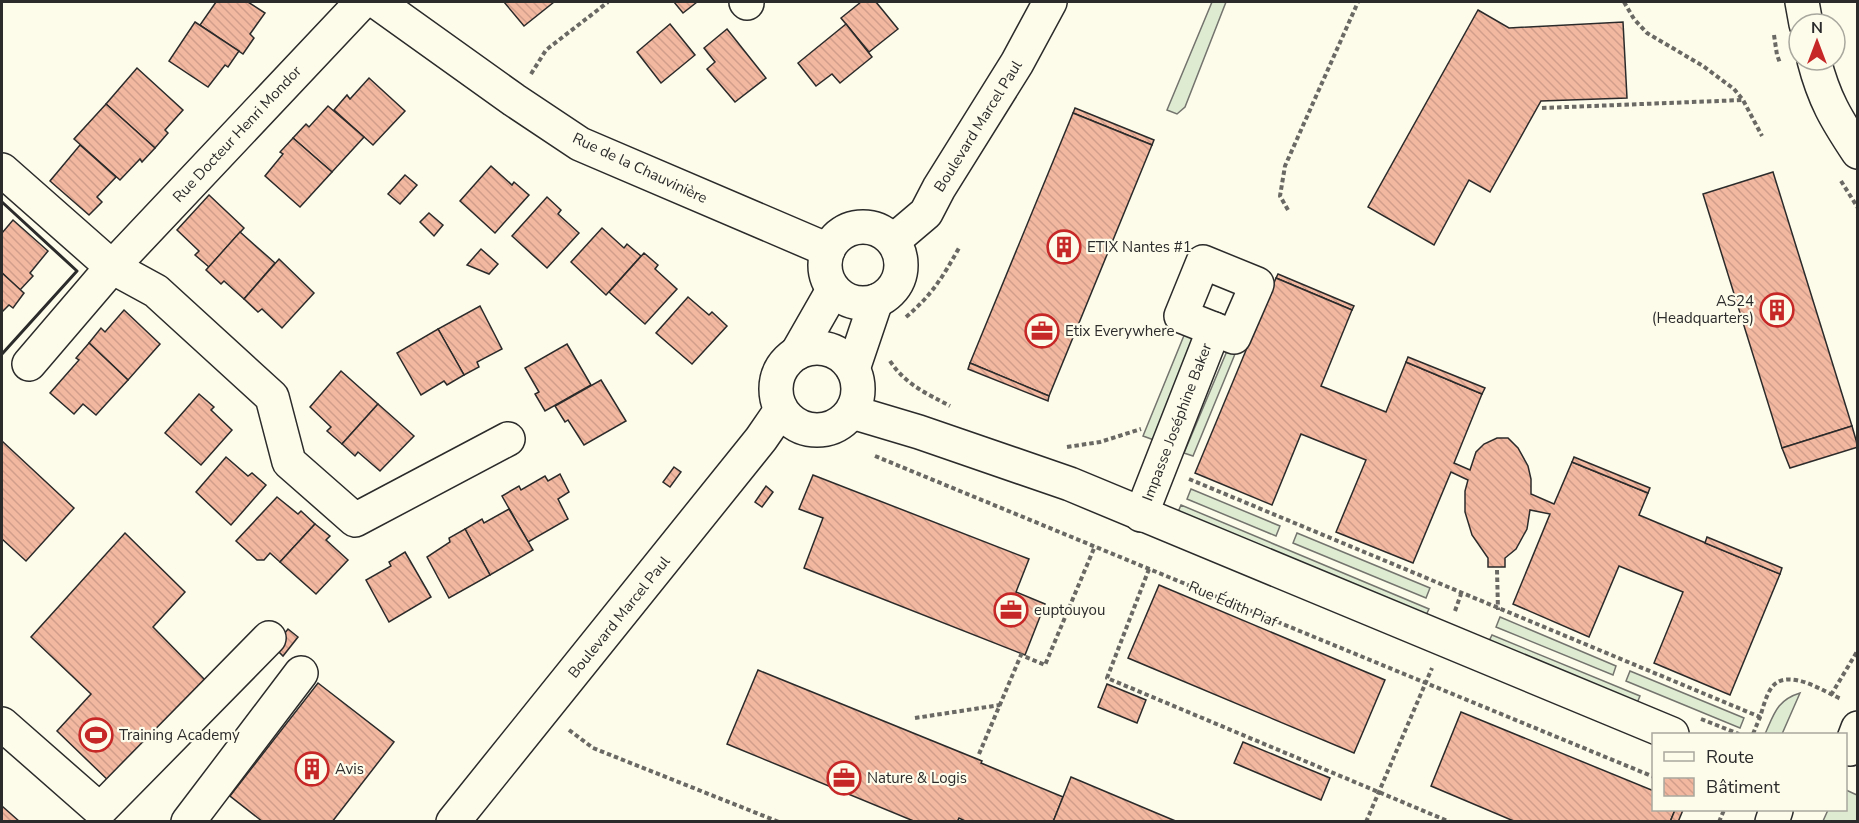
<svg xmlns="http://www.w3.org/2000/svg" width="1859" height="823" font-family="'Nunito Sans',sans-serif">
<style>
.grass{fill:#deebd1;stroke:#74746e;stroke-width:1.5}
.building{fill:url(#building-back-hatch);stroke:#2b2b2b;stroke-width:1.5}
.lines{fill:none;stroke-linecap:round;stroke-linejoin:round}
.minor-casing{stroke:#2b2b2b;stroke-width:36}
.path{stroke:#6a6964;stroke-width:4;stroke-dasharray:4.5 3;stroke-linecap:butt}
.minor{stroke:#fdfbea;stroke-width:33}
.wall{stroke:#2b2b2b;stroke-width:3}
.labels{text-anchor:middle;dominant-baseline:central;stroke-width:4.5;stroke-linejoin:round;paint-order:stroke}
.street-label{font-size:15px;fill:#2b2b2b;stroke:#fdfbea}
.poi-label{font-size:15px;fill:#2b2b2b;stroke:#fdfbea;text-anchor:start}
</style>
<defs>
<pattern id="building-back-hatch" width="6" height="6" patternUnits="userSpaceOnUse" patternTransform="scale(1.5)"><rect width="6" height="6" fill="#f2b8a0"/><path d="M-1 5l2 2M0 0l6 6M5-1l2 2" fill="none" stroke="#d09e8a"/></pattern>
</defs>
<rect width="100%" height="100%" fill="#fdfbea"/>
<g class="grass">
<path d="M1212,2H1226L1185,107L1177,114L1167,110Z"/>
<path d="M1185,333L1196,338L1154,440L1143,436Z"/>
<path d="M1227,351L1235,354L1193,456L1184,453Z"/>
<path d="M1191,489L1280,526L1276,536L1187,499Z"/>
<path d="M1181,505L1429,609L1426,615L1178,512Z"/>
<path d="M1297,533L1430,588L1426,598L1293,543Z"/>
<path d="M1500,617L1616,666L1613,675L1496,627Z"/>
<path d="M1492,635L1640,696L1637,703L1489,641Z"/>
<path d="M1630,671L1744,718L1740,728L1626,681Z"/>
<path d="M1800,693L1782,734H1765C1774,714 1777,700 1800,693Z"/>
<path d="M1846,790L1857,795V821H1823L1828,810H1846Z"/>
</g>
<g class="building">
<path d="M216,2H248L265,13L250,34L254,38L243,54L200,25Z"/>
<path d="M504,2H554L524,26Z"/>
<path d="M674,2H697L683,13Z"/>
<path d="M861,2H876L898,29L869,52L841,18Z"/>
<path d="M1478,10L1509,28L1623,22L1627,98L1541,101L1490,192L1469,180L1434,245L1368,207Z"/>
<path d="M195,22L239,51L228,67L225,65L208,87L169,61Z"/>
<path d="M670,24L695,55L661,83L637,52Z"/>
<path d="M846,24L872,57L840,83L832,74L816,86L798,63Z"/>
<path d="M727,29L766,78L735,102L707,69L715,62L704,48Z"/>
<path d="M137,68L183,110L165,130L168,133L155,148L106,104Z"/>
<path d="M369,78L405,111L373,145L334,110L347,95L350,99Z"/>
<path d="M106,104L155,148L142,162L140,159L120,180L74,139Z"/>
<path d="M328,106L364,137L332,172L293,138L306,124L309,127Z"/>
<path d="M1075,108L1154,140L1152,145L1073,113Z"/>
<path d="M1073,113L1152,145L1049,396L970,363Z"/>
<path d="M293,138L332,172L300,207L265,176L283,154L280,152Z"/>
<path d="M80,145L116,177L97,197L102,202L89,215L50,181Z"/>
<path d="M491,166L512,185L514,182L529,195L495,233L460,201Z"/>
<path d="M1773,172L1852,426L1782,448L1703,194Z"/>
<path d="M405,175L417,185L400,204L388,194Z"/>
<path d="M209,195L244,228L209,267L195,255L199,251L177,230Z"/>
<path d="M547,197L561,210L558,214L579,233L547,268L512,236Z"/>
<path d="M429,213L443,225L434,236L420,222Z"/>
<path d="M13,220L48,251L30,273L33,276L20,290L2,273V233Z"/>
<path d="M602,228L624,248L627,244L641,256L606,295L571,262Z"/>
<path d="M240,232L275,263L244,299L224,281L221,284L206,270Z"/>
<path d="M481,249L498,264L489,274L467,265Z"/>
<path d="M644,253L658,265L655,269L677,289L645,324L609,292Z"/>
<path d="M279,259L314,293L282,328L262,309L258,312L244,299Z"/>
<path d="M2,273L24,293L13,308L9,305L2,312Z"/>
<path d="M1278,274L1354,306L1352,310L1276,278Z"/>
<path d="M1276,278L1352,310L1321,386L1386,412L1406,362L1482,394L1454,463L1470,470L1476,452L1484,444L1497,438H1508L1518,448L1528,466L1531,479V494L1554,504L1572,462L1648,493L1639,515L1780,574L1730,695L1654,663L1683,592L1619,566L1589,637L1513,604L1550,514L1530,510L1527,529L1516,549L1505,558V567H1488V558L1472,535L1465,512V491L1468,480L1451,472L1413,563L1336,532L1366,460L1301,434L1272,505L1195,473Z"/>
<path d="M688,297L709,315L712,312L727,326L692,364L656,333Z"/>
<path d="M480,306L502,349L477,362L479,367L464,375L438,329Z"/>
<path d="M124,310L160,344L128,380L89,343L101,328L105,332Z"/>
<path d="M438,329L464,375L447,385L444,381L421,395L397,353Z"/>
<path d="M89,343L128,380L96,415L83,404L74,414L50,393L79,360L76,358Z"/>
<path d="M567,344L591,385L545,411L535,394L539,392L525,368Z"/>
<path d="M1408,357L1485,388L1482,394L1406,362Z"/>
<path d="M970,363L1049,396L1048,401L968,369Z"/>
<path d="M341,371L378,404L342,444L327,431L331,427L310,407Z"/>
<path d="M601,380L626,421L584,445L568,420L565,422L555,406Z"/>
<path d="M199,394L214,407L211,410L232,430L201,465L165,433Z"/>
<path d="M378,404L414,436L380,471L358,452L355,456L342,444Z"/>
<path d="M1852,426L1858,447L1790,468L1782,448Z"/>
<path d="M2,441L74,508L26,561L2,539Z"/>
<path d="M226,457L248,476L252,473L266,485L231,525L196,492Z"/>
<path d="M1574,457L1650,488L1648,493L1572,462Z"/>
<path d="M674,467L681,472L670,487L663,482Z"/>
<path d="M560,474L569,492L558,499L568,519L528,542L502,496L519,486L521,490L545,476L548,481Z"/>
<path d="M813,475L1029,559L1016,592L1045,604L1025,655L804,568L823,518L799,509Z"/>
<path d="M766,486L773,492L762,507L755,502Z"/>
<path d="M277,497L298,514L301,511L315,524L280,562L270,553L264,560H257L236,541Z"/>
<path d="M509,509L533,550L490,575L465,529L482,519L484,523Z"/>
<path d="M315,524L330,536L326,540L348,560L316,594L280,562Z"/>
<path d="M465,529L490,575L449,598L427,557L450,542L449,538Z"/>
<path d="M125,533L185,592L153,627L206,681L113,785L57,731L91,694L31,637Z"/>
<path d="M1707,537L1782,568L1780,574L1705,543Z"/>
<path d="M405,552L431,597L389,622L366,580L391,566L389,562Z"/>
<path d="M1159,585L1385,680L1354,753L1128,658Z"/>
<path d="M288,629L298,637L283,656L274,647Z"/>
<path d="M758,670L982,761L981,763L1063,797L1053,822H967L959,818L957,822H916L727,744Z"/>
<path d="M318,683L394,742L332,822H263L230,796Z"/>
<path d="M1107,684L1146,700L1137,723L1098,707Z"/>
<path d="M1461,712L1654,791V810H1675L1670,822H1516L1431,786Z"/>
<path d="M1243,742L1330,778L1321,800L1234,763Z"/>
<path d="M1071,777L1154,812L1178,822H1053Z"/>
<path d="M2,806L20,822H2Z"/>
<path d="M1675,810H1683L1678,822H1670Z"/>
</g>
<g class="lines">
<g class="minor-casing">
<g id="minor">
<path d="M377,2L514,100L580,144L828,250"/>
<path d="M746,2L747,3"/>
<path d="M1802,2L1806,24"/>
<path d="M1814,60C1824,99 1836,119 1858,152"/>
<path d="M2,170L112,267L156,291L272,397L289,462L355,520L508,439"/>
<circle cx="863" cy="265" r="38"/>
<path d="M893,241L926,213L939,188L1017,63L1050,2"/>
<path d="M1203,262L1257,284L1234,337L1181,316Z"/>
<circle cx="817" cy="389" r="41"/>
<path d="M797,353L833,290"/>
<path d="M29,364L112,267L362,2"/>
<path d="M853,369L876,301"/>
<path d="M852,412L919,432L1070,484L1672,734"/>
<path d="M1141,515L1214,329"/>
<path d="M2,724L100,810L269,638"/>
<path d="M1850,749L1858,728"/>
<path d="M188,822L301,673"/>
<path d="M453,822L761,439L781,410"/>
<path d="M1772,822L1776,810"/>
</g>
</g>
<g class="path">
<path d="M1624,2L1634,19L1647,33L1703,66L1734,89L1743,100L1762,136"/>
<path d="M1774,35L1777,55L1780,63"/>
<path d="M531,74L546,50L608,2"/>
<path d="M1542,108L1743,100"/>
<path d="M1841,181L1858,208"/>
<path d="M1288,210L1280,196L1285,166L1358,2"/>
<path d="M906,317C932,295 942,278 959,248"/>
<path d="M890,361C906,385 926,393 950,406"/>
<path d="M813,431L832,438"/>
<path d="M1067,447L1100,442L1141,429"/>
<path d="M875,456L1654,777"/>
<path d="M1189,479L1760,717C1763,708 1766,695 1772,687C1788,667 1825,692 1841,699"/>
<path d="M1149,569L1107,678L1450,822"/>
<path d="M1497,570L1498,610"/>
<path d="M1455,611L1461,594"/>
<path d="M1831,695L1858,650"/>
<path d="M915,718L1000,705"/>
<path d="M1701,719L1739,734"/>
<path d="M569,730L593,748L779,822"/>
<path d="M1753,734L1760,717"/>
<path d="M979,754L1021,655L1045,665L1095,546"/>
<path d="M1366,822L1432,668"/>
<path d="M1719,822L1724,810"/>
</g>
<use href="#minor" class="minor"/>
<path class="wall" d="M2,202L77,271L2,354"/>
</g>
<defs>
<g id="building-ring" transform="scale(1.725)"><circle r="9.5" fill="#fdfbea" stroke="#c62828" stroke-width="1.5"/><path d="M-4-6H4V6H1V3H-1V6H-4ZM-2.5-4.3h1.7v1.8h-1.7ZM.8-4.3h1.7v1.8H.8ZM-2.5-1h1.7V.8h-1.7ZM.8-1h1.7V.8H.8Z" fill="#c62828"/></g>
<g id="office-ring" transform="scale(1.725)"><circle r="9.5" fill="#fdfbea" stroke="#c62828" stroke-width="1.5"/><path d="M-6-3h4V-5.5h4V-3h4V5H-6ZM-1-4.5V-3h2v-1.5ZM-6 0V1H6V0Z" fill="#c62828"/></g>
<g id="stadium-ring" transform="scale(1.725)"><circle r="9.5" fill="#fdfbea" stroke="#c62828" stroke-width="1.5"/><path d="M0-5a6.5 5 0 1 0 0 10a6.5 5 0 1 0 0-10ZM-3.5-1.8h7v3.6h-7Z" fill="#c62828"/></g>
</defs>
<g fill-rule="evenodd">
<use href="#building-ring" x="1064" y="247"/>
<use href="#building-ring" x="1777" y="310"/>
<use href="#office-ring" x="1042" y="331"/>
<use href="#office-ring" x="1011" y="610"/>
<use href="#stadium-ring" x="96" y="735"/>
<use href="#building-ring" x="312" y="769"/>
<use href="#office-ring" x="844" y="778"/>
</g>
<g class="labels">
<g class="street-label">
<text transform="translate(978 126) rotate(-58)">Boulevard Marcel Paul</text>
<text transform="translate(237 134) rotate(-47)">Rue Docteur Henri Mondor</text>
<text transform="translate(640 168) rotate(25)">Rue de la Chauvinière</text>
<text transform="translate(1177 422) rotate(-69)">Impasse Joséphine Baker</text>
<text transform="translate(1233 604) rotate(23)">Rue Édith Piaf</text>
<text transform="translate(619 617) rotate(-51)">Boulevard Marcel Paul</text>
</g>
<g class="poi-label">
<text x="1087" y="247">ETIX Nantes #1</text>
<text x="1754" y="301" text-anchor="end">AS24<tspan x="1754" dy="17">(Headquarters)</tspan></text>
<text x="1065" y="331">Etix Everywhere</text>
<text x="1034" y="610">euptouyou</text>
<text x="119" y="735">Training Academy</text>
<text x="335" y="769">Avis</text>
<text x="867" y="778">Nature &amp; Logis</text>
</g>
</g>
<rect width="1859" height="823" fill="none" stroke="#2b2b2b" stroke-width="6"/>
<rect x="1652" y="733" width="195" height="78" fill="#fdfbea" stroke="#a9a89e" stroke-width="1.5"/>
<rect x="1664" y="752" width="30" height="9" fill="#fdfbea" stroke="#a9a89e" stroke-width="1.5"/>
<text x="1706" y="763" font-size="18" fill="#2b2b2b">Route</text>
<rect x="1664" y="778" width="30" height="18" fill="url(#building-back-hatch)" stroke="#a9a89e" stroke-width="1.5"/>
<text x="1706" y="793" font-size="18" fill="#2b2b2b">Bâtiment</text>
<g transform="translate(1817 42)"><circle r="28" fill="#fdfbea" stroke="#a9a89e" stroke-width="1.5"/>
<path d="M0-4.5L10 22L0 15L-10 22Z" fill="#c62828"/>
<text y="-9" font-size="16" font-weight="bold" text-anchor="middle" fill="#2b2b2b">N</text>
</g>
</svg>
